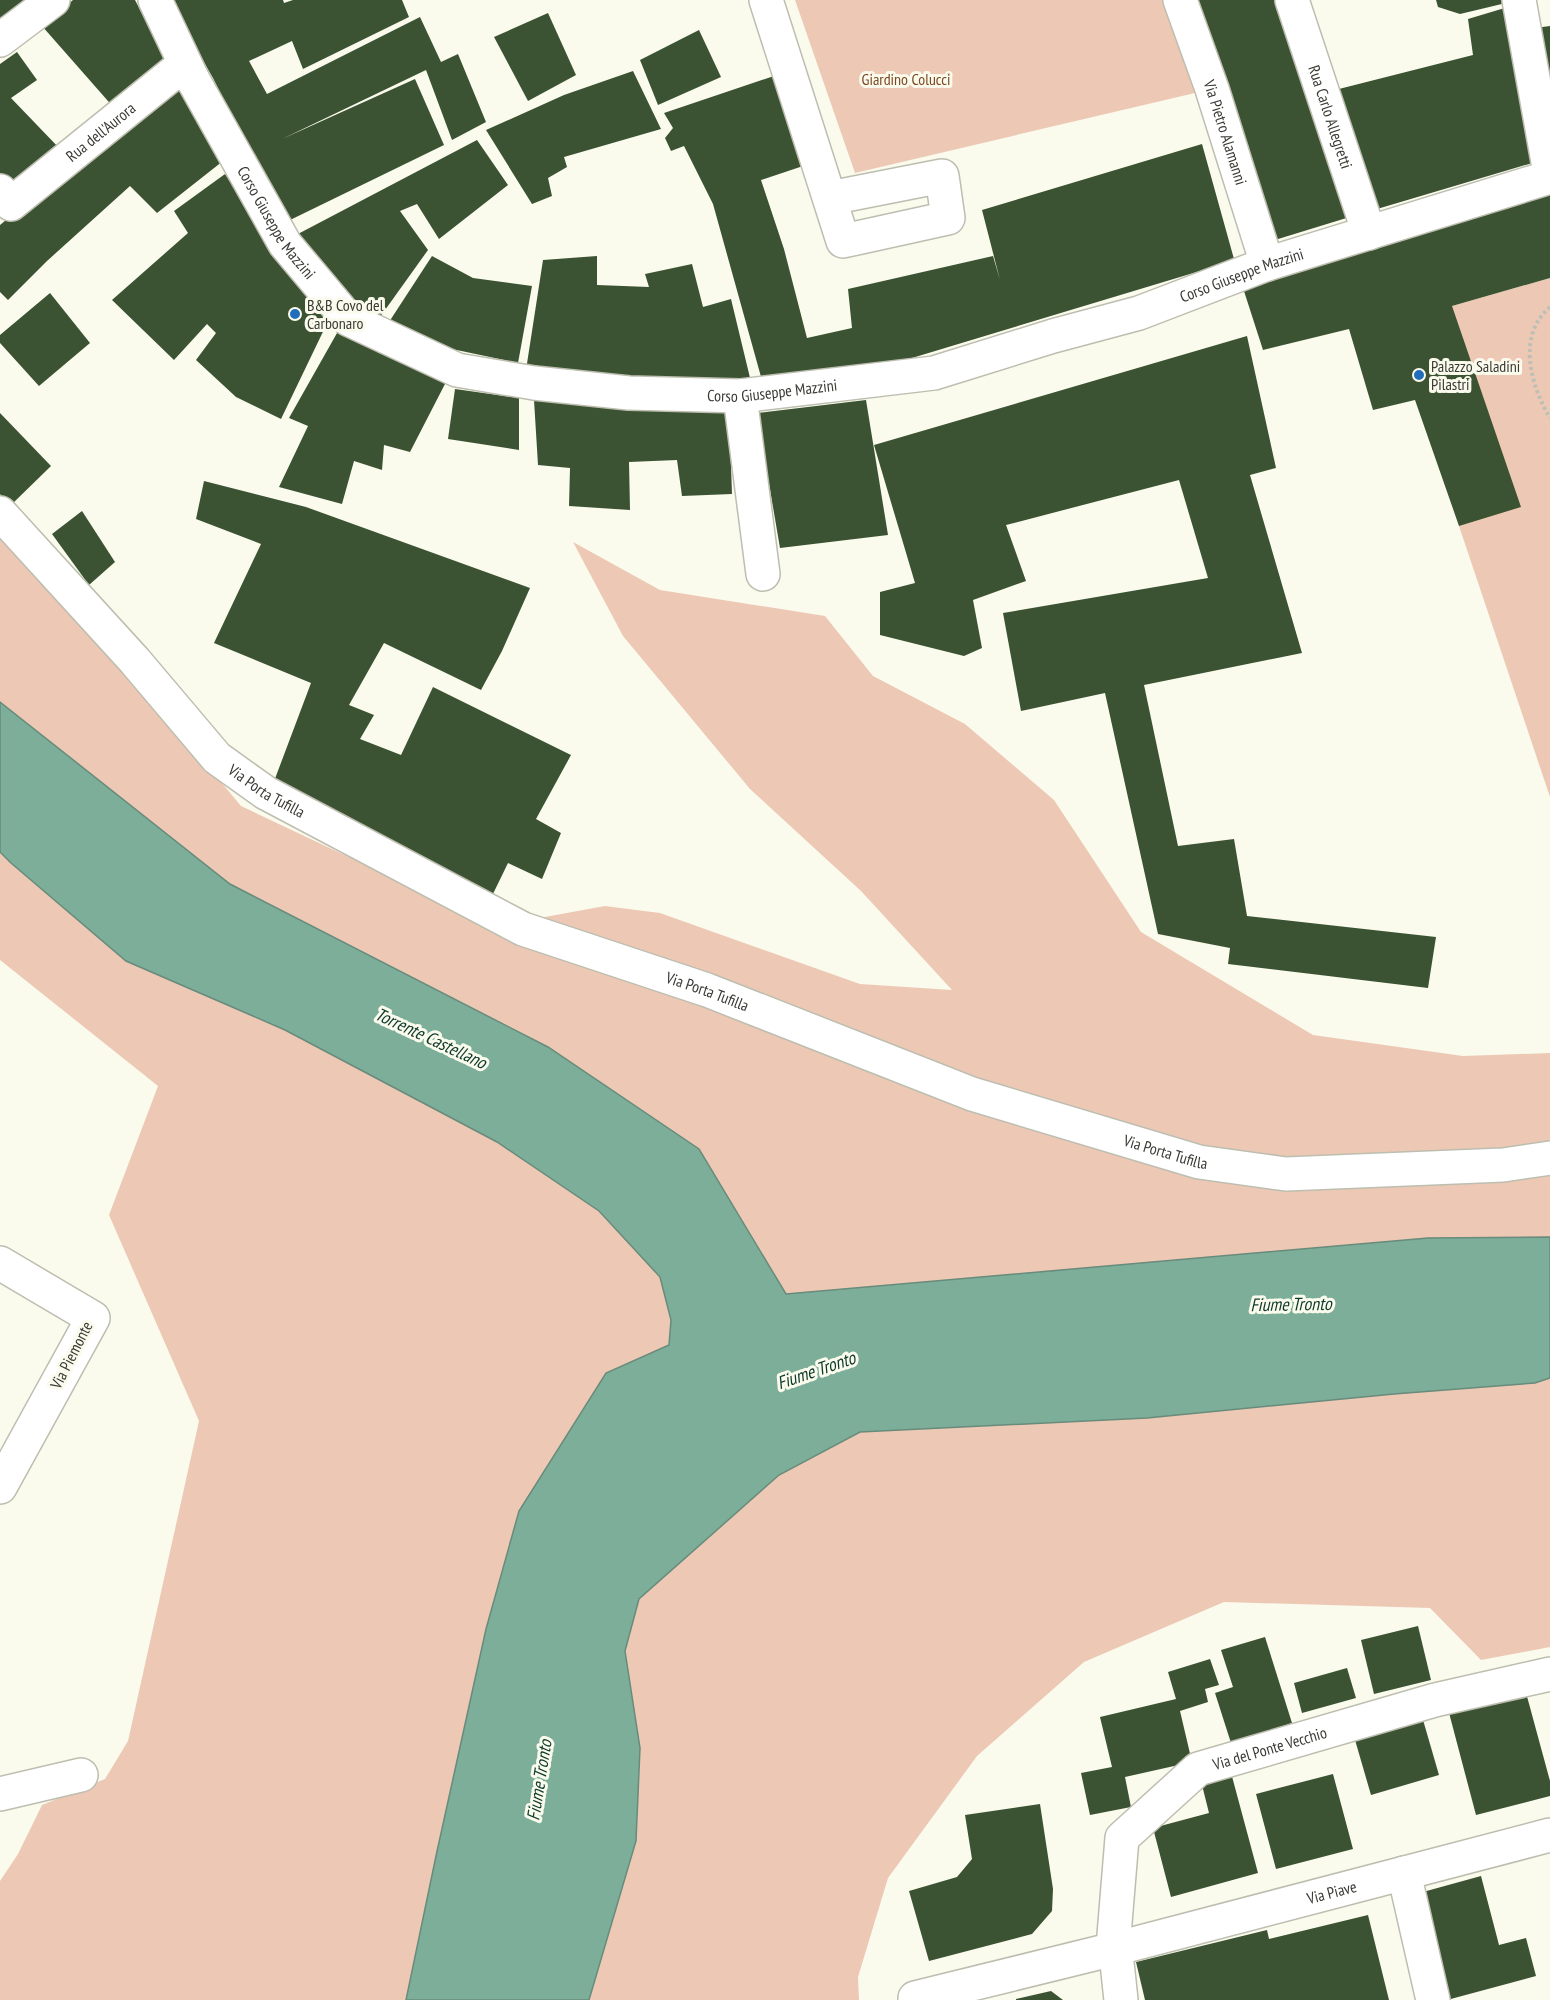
<svg xmlns="http://www.w3.org/2000/svg" width="1550" height="2000" font-family="'PT Sans Narrow',sans-serif">
<style>
.green{fill:#edc9b5}
.water{fill:#7cae99;stroke:#688b7b;stroke-width:1.5}
.building{fill:#3b5332}
.lines{fill:none;stroke-linecap:round;stroke-linejoin:round}
.minor-casing{stroke:#bdbeb0;stroke-width:36}
.path{stroke:#bebfb4;stroke-width:4;stroke-dasharray:3 3;stroke-linecap:butt}
.minor{stroke:#fff;stroke-width:33}
.poi-dot{fill:#216dbc;stroke:#fafbed;stroke-width:2}
.labels{text-anchor:middle;dominant-baseline:central;stroke-width:6;stroke-linejoin:round;paint-order:stroke}
.park-label{font-size:16px;fill:#7e4722;stroke:#fafbed}
.street-label{font-size:16px;fill:#3a3a35;stroke:#fafbed}
.poi-label{font-size:16px;fill:#3a3a35;stroke:#fafbed;text-anchor:start}
.water-label{font-size:18px;font-style:italic;fill:#0d392b;stroke:#fafbed}
</style>
<rect width="100%" height="100%" fill="#fafbed"/>
<g class="green">
<path d="M795,0H1180L1212,89L855,173Z"/>
<path d="M1550,278V797L1459,526L1452,306Z"/>
<path d="M0,517L241,806L495,926L605,906L660,913L860,984L952,990L861,891L750,789L623,636L573,542L660,590L825,616L873,676L965,724L1054,800L1141,932L1313,1035L1463,1056L1550,1053V1237L1428,1238L786,1295L699,1149L548,1047L230,884L0,702Z"/>
<path d="M0,852L126,961L285,1030L497,1142L600,1211L660,1277L671,1321L669,1345L606,1373L486,1629L436,1856L406,2000H0V1881L18,1854L42,1805L105,1779L128,1741L199,1421L109,1215L158,1086L0,960Z"/>
<path d="M1550,1378V1647L1481,1660L1430,1608L1224,1602L1084,1662L977,1756L888,1878L858,1977L859,2000H589L636,1841L640,1748L625,1651L639,1599L779,1475L860,1432L1147,1418L1394,1394L1535,1383Z"/>
</g>
<path class="water" d="M0,702L230,884L548,1047L699,1149L786,1294L1428,1238L1550,1237V1378L1535,1383L1394,1394L1147,1418L860,1432L779,1475L639,1599L625,1651L640,1748L636,1841L589,2000H406L436,1856L486,1629L519,1511L606,1373L669,1345L671,1320L660,1277L599,1211L497,1142L285,1030L126,961L11,863L0,852Z"/>
<g class="building">
<path d="M0,0H25L0,18Z"/>
<path d="M73,0H135L169,65L115,109L42,26Z"/>
<path d="M168,0H283L284,3L293,0H402L409,17L303,69L292,41L249,61L267,94L420,17L441,62L458,54L486,122L452,140L426,70L282,139L415,79L444,145L286,222L250,155L213,78Z"/>
<path d="M1191,0H1282L1353,216L1265,243Z"/>
<path d="M1436,0H1505L1506,3L1460,14L1438,7Z"/>
<path d="M1508,7L1539,161L1367,212L1331,91L1473,55L1468,19Z"/>
<path d="M548,13L576,75L528,101L494,37Z"/>
<path d="M1550,26V122L1535,28Z"/>
<path d="M699,30L721,77L658,105L640,60Z"/>
<path d="M17,52L37,80L11,98L61,150L13,192L0,176V64Z"/>
<path d="M633,71L661,129L564,157L567,167L548,178L552,196L532,204L486,130L564,95Z"/>
<path d="M777,75L809,164L761,180L784,249L807,338L852,328L848,289L993,256L1000,280L982,210L1202,144L1234,259L1200,271L902,361L763,384L713,204L684,146L671,151L665,138L673,128L664,113Z"/>
<path d="M179,77L223,161L157,213L130,186L47,261L8,300L0,292V225Z"/>
<path d="M477,140L508,185L439,239L417,204L400,211L428,250L380,317L339,290L296,235Z"/>
<path d="M225,174L280,257L332,313L281,419L236,397L196,360L216,333L207,324L174,360L112,300L188,233L174,211Z"/>
<path d="M1550,194V278L1452,306L1521,507L1459,526L1415,400L1373,410L1349,329L1263,350L1243,288Z"/>
<path d="M432,256L473,278L532,286L518,363L433,345L389,322Z"/>
<path d="M597,256V285L649,287L645,274L692,264L703,307L731,299L751,382L673,384L526,370L543,260Z"/>
<path d="M50,293L90,343L39,386L0,343V335Z"/>
<path d="M341,326L446,382L410,452L384,445L382,470L354,461L342,504L279,487L308,426L289,418Z"/>
<path d="M1247,336L1276,468L1250,475L1302,653L1144,685L1178,846L1234,839L1247,916L1436,937L1428,988L1228,964L1230,948L1158,934L1105,693L1021,711L1003,613L1208,578L1179,480L1006,525L1026,581L973,600L982,648L964,656L880,635V592L915,583L874,445Z"/>
<path d="M455,389L519,398V450L448,439Z"/>
<path d="M534,400L729,409L732,494L682,496L677,460L629,462L630,510L569,506L570,468L538,465Z"/>
<path d="M866,400L888,535L780,548L757,413Z"/>
<path d="M0,413L51,466L10,506L0,494Z"/>
<path d="M204,481L306,507L530,588L502,651L481,690L384,643L349,705L374,715L360,739L401,755L433,687L571,755L536,819L561,833L542,879L508,863L491,898L273,784L311,683L214,643L261,544L196,519Z"/>
<path d="M82,511L115,562L89,585L52,534Z"/>
<path d="M1418,1626L1431,1680L1374,1694L1361,1640Z"/>
<path d="M1265,1637L1292,1723L1231,1743L1215,1693L1233,1687L1221,1650Z"/>
<path d="M1210,1659L1219,1685L1205,1689L1208,1702L1180,1711L1192,1762L1125,1777L1131,1807L1090,1815L1081,1773L1112,1767L1100,1717L1176,1699L1168,1672Z"/>
<path d="M1347,1668L1356,1698L1302,1713L1294,1683Z"/>
<path d="M1525,1689L1550,1781V1796L1476,1815L1448,1709Z"/>
<path d="M1421,1713L1439,1775L1371,1795L1353,1733Z"/>
<path d="M1230,1769L1258,1873L1171,1897L1153,1828L1209,1813L1200,1777Z"/>
<path d="M1333,1774L1353,1849L1276,1869L1256,1794Z"/>
<path d="M1040,1804L1053,1889L1052,1911L1032,1934L929,1961L909,1891L957,1877L972,1859L965,1815Z"/>
<path d="M1481,1876L1499,1945L1526,1938L1536,1976L1447,2000L1412,1895Z"/>
<path d="M1368,1915L1389,2000H1145L1136,1962L1267,1930L1269,1939Z"/>
<path d="M1051,1991L1063,2000H1016V1999Z"/>
</g>
<g class="lines">
<g class="minor-casing">
<g id="minor">
<path id="s1" d="M155,0L192,78L285,244L348,319L457,370L534,383L629,393L740,396L934,373L1053,336L1139,313L1267,264L1550,177"/>
<path d="M766,0L843,241L948,218L942,176L830,198"/>
<path id="s2" d="M1180,0L1212,89L1267,264"/>
<path id="s3" d="M1292,0L1369,233"/>
<path d="M1519,0L1550,173"/>
<path d="M0,40L53,0"/>
<path id="s4" d="M0,191L11,204L177,70L192,78"/>
<path d="M740,396L763,574"/>
<path id="s5" d="M0,513L135,661L217,758L266,793L523,929L707,990L972,1094L1199,1162L1286,1174L1503,1165L1550,1158"/>
<path d="M0,1263L93,1318L0,1487"/>
<path d="M0,1794L81,1775"/>
<path d="M1404,1873L1433,2000"/>
<path id="s6" d="M915,2000V1998L1114,1949L1550,1835"/>
<path id="s7" d="M1121,2000L1114,1935L1122,1838L1198,1769L1435,1700L1550,1674"/>
</g>
</g>
<path class="path" d="M1550,307C1516,336 1531,386 1550,418"/>
<use href="#minor" class="minor"/>
</g>
<g class="poi-dot">
<circle cx="295" cy="314" r="6"/>
<circle cx="1419" cy="375" r="6"/>
</g>
<g class="labels">
<g class="park-label">
<text x="906" y="79">Giardino Colucci</text>
</g>
<g class="street-label">
<text stroke="none"><textPath href="#s3" startOffset="123">Rua Carlo Allegretti</textPath></text>
<text stroke="none"><textPath href="#s2" startOffset="140">Via Pietro Alamanni</textPath></text>
<text stroke="none"><textPath href="#s4" startOffset="132">Rua dell'Aurora</textPath></text>
<text stroke="none"><textPath href="#s1" startOffset="254">Corso Giuseppe Mazzini</textPath></text>
<text stroke="none"><textPath href="#s1" startOffset="1298">Corso Giuseppe Mazzini</textPath></text>
<text stroke="none"><textPath href="#s1" startOffset="812">Corso Giuseppe Mazzini</textPath></text>
<text stroke="none"><textPath href="#s5" startOffset="387">Via Porta Tufilla</textPath></text>
<text stroke="none"><textPath href="#s5" startOffset="873">Via Porta Tufilla</textPath></text>
<text stroke="none"><textPath href="#s5" startOffset="1359">Via Porta Tufilla</textPath></text>
<text transform="translate(71 1355) rotate(-63)">Via Piemonte</text>
<text stroke="none"><textPath href="#s7" startOffset="340">Via del Ponte Vecchio</textPath></text>
<text stroke="none"><textPath href="#s6" startOffset="432">Via Piave</textPath></text>
</g>
<g class="poi-label">
<text x="307" y="305">B&amp;B Covo del<tspan x="307" dy="18">Carbonaro</tspan></text>
<text x="1431" y="366">Palazzo Saladini<tspan x="1431" dy="18">Pilastri</tspan></text>
</g>
<g class="water-label">
<text transform="translate(431 1038) rotate(25)">Torrente Castellano</text>
<text transform="translate(1291 1304) rotate(-1)">Fiume Tronto</text>
<text transform="translate(816 1370) rotate(-19)">Fiume Tronto</text>
<text transform="translate(539 1780) rotate(-81)">Fiume Tronto</text>
</g>
</g>
</svg>
